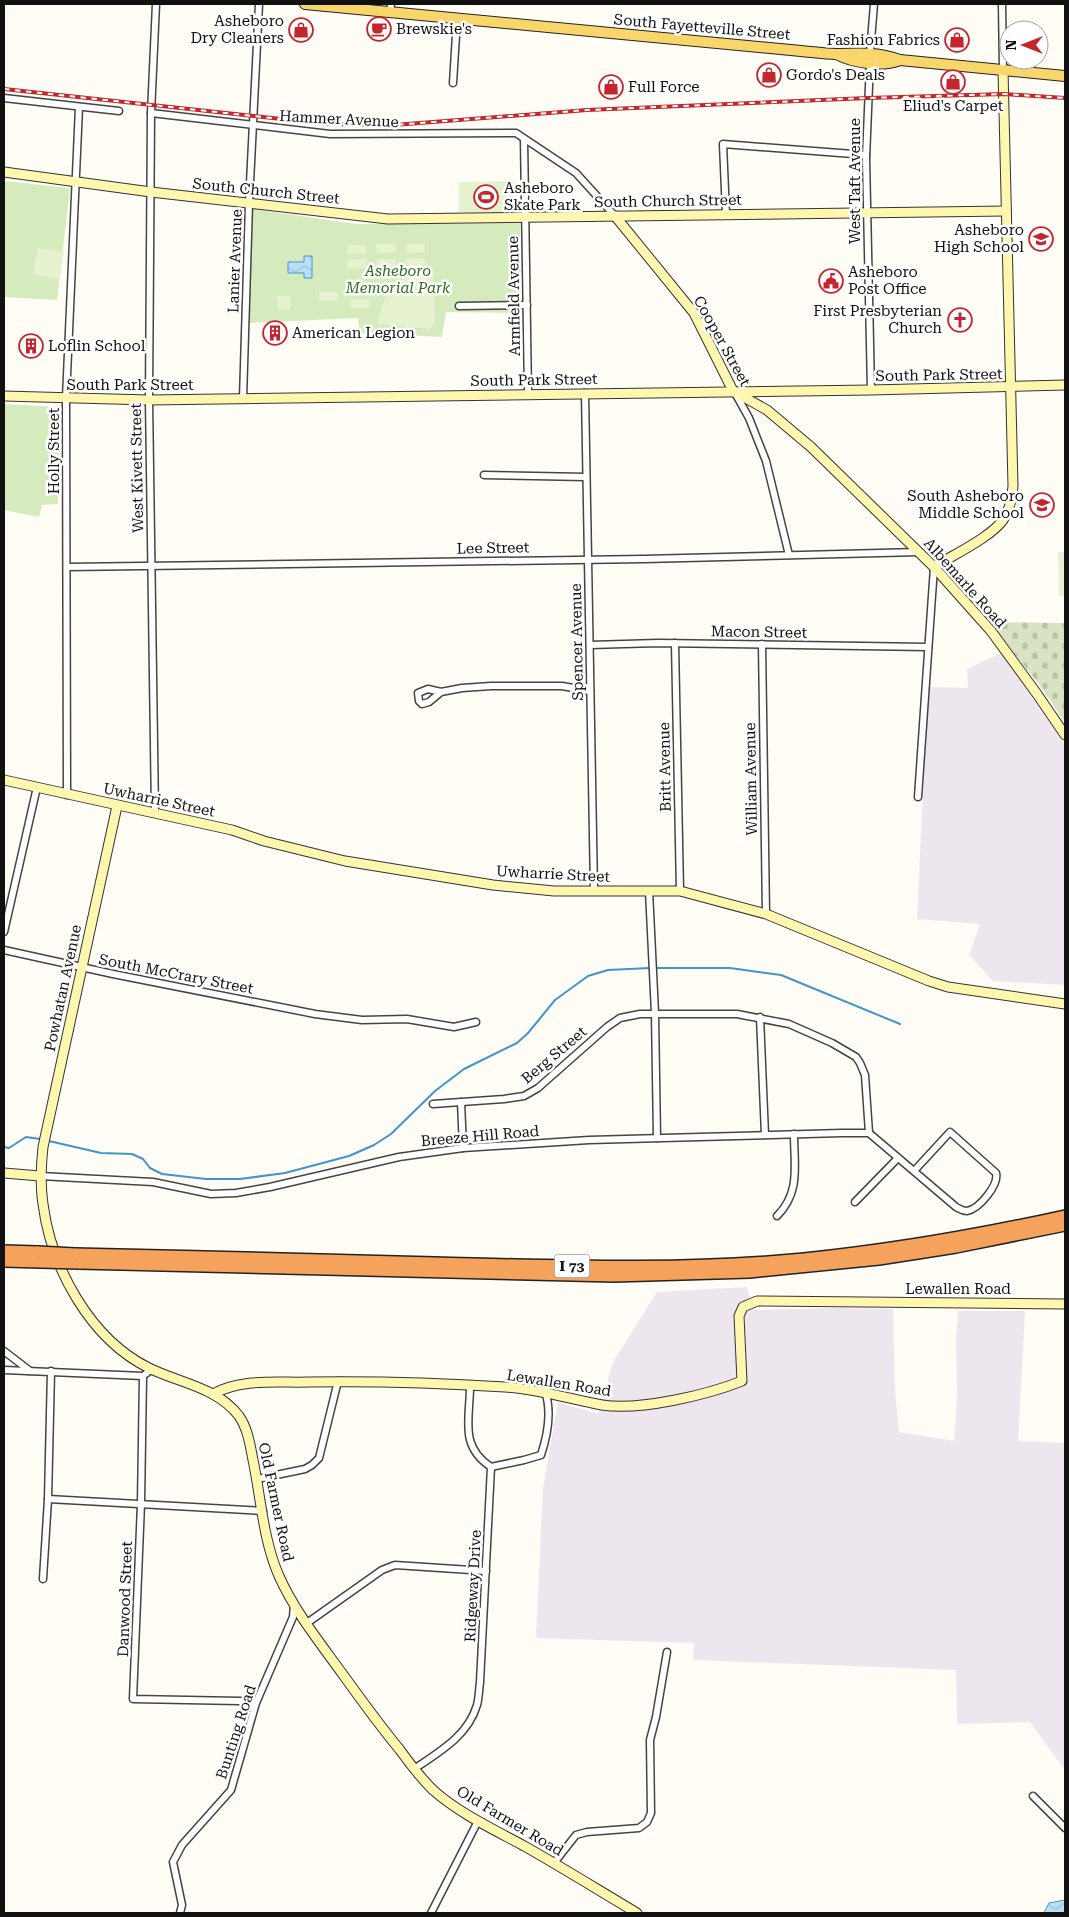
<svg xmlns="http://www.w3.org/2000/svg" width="1069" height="1917" font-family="'Roboto Serif',serif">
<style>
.industrial{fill:#eee6ef}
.cemetery{fill:url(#cemetery-stones)}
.park{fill:#d5ebbd}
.pitch{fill:#e6f2cf}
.water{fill:url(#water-waves);stroke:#3f96cf}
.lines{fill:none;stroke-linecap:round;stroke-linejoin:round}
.stream{stroke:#3f96cf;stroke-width:2}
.street-casing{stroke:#444;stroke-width:9}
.secondary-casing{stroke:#333;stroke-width:11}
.primary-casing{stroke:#222;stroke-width:12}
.highway-casing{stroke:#222;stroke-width:14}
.street{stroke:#fff;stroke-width:6}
.secondary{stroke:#fff6b0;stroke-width:9}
.primary{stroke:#f9d66b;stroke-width:10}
.highway{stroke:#f5a25d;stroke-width:11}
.rail-casing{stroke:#c4262e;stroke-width:4}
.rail{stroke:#fff;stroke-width:2;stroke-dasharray:5.5;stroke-linecap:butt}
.highway-bridge-casing{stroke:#222;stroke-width:14;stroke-linecap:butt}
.highway-bridge{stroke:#f5a25d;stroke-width:11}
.labels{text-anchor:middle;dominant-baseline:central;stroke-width:5;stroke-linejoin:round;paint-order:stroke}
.shield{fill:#fff;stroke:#585858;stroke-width:1}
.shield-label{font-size:14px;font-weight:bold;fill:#111}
.poi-label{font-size:15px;fill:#111;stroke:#fff;text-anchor:start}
.street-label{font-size:15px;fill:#111;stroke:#fff}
.park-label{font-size:15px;font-style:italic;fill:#2f6b1f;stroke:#fff}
</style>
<defs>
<pattern id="cemetery-stones" width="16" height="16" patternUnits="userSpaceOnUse" patternTransform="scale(1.25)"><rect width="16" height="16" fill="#d9e3c4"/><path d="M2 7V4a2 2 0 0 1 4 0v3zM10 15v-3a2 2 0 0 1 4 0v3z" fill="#b9c2a7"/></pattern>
<pattern id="water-waves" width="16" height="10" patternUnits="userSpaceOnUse" patternTransform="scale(1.25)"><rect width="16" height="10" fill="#b9e0f7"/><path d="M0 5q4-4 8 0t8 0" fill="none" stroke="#9ebfd3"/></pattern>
</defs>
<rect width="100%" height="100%" fill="#fffdf5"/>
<g class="industrial">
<path d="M1001,653L1065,745V985L993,981L969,955L980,924L917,919L928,687L968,688L967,669Z"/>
<path d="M747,1287L753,1310L836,1308L893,1309L895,1391L899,1432L954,1441L957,1396L956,1339L958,1311H1025L1018,1441L1065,1443V1770L1030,1722L957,1724L956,1670L693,1660L694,1643L536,1638L543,1488L558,1402L598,1414L613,1362L657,1292Z"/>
</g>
<path class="cemetery" d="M989,622L1065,623V723L1041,687Z"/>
<g class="park">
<path d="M4,181L70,188L57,300L4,297Z"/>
<path d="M252,209L356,224L520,223L521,313L446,312L442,337L360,333L358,318L249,323Z"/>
<path d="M4,404L57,407L59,452L58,504L42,505L39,517L4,510Z"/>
</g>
<g class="pitch">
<path d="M514,181V212H459V182Z"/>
<path d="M376,244H396V253H377Z"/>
<path d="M406,244H425V252L406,253Z"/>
<rect x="347" y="245" width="19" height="9"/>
<path d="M38,248L64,252L60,279L33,275Z"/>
<path d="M425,258V267L406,268V259Z"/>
<path d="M367,259V268L347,269V260Z"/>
<rect x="377" y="259" width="19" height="9"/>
<path d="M433,273L435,324L430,329L378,324C382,290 399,273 433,273Z"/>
<rect x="350" y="285" width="20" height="9"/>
<rect x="319" y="292" width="19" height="9"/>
<path d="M277,296H290V310H278Z"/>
<path d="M370,299V308H350V299Z"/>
<path d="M1058,552H1065V596H1059Z"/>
</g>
<g class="water">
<path d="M304,256H312V278H304V273H288V262H304Z"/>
<path d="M1065,1900V1913H1044L1049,1903Z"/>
</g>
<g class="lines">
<g class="stream">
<path d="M655,968H730L781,975L900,1024"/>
<path d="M49,1141L101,1153L132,1154L143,1159L150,1168L162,1174L206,1179H240L285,1173L349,1156L374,1145L391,1134L435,1091L464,1069L517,1043L528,1033L555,1000L588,976L608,970L650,968"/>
<path d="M4,1147L9,1148L26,1137L40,1139"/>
</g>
<g class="street-casing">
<g id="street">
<path d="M1002,4L1003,70"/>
<path d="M390,12L391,4"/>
<path d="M870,53L874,4"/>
<path d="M870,62L866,158L871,390"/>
<path d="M453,83L457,19"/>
<path d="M4,98L119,111"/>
<path d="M151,113L330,134L516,133L576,173L615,216"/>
<path d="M524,139L528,394"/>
<path d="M726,214L723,144L866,155"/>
<path d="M459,306L527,305"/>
<path d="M734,391L749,418L766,461L789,555"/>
<path d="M585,393L594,891"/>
<path d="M243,399L249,203L259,4"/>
<path d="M484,475L586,477"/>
<path d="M67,567L644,559L919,552"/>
<path d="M675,643L680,891"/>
<path d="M762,644L766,914"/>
<path d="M590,645L658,643L928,647"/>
<path d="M441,692L429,702L422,704L419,701L418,693L428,689L441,692L462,688L491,686H562L590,691"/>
<path d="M67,795L66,398L79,107"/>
<path d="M918,797L934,567"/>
<path d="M155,813L149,400L151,113L156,4"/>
<path d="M649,891L655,1013L657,1138"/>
<path d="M4,932L37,787"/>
<path d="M4,950L113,974L315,1014L362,1020L407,1019L454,1027L476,1022"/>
<path d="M760,1017L765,1135"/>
<path d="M461,1102L463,1148"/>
<path d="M433,1104L504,1099L524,1096L538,1088L607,1027L620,1018L640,1014H737L789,1024L832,1043L856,1057L860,1063L865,1075L869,1133"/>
<path d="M40,1176L153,1182L211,1194L236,1193L270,1187L399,1157L463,1148L589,1140L842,1133H869L956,1207C960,1209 962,1211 967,1211C979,1209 999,1185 996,1173L950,1132L914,1171"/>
<path d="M855,1202L898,1158"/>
<path d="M777,1216C801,1192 794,1165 794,1134"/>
<path d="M4,1351L30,1371"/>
<path d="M4,1370L143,1376L152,1369"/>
<path d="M143,1376L141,1504L133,1699L240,1701L256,1703"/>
<path d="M491,1467L524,1460L541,1455C548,1434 552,1412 545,1391"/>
<path d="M257,1479L305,1469L312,1465L319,1458L338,1381"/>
<path d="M48,1499L263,1511"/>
<path d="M43,1579L48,1499L51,1371"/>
<path d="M307,1623L382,1570L395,1565L486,1571"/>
<path d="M414,1769C439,1752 468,1736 477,1705C479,1698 479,1689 480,1682L491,1467C459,1446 470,1419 470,1386"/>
<path d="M1033,1796L1065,1828"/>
<path d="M554,1863L576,1835L587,1832L639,1828L647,1822L651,1813L650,1740L656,1717L667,1652"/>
<path d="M180,1913L182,1905L173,1862L182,1845L231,1790L256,1703L293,1617L294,1604"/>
<path d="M431,1913L478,1821"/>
</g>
</g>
<g class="secondary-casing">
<g id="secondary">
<path d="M4,172L151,192L388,219L1006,211"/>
<path d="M615,216L694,313L733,391L767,410L811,447L934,567L991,631L1037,694L1065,735"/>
<path d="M4,396L149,400L871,390L1065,385"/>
<path d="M934,567C953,555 991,537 1003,520C1010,510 1012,498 1013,486L1003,70"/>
<path d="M4,780L232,830L264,841L345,861L493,885L554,891H680L766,914L929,981L948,987L1065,1004"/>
<path d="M117,806L43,1147C41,1166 40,1185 43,1204C51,1267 90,1339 149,1368C179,1383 217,1387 239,1416C248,1429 250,1445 253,1460C261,1498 263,1540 279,1576C295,1612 321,1644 344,1676C362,1701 380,1726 400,1750C410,1764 421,1778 433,1790C460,1814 495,1830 526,1847C563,1868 600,1891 637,1913"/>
<path d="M4,1173L40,1176"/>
<path d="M213,1394C242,1378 277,1383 309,1382C374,1381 440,1383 505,1387C540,1389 569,1399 602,1405C639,1411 707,1395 742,1381L739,1316L743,1307L757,1301L1065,1304"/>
</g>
</g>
<g class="primary-casing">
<g id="primary">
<path d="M305,4L801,51C812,52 825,54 837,54C858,53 879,52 900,60L1065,76"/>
<path d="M836,54C854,63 881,67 900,60"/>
</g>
</g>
<g class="highway-casing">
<g id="highway">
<path d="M4,1251L38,1252"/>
<path d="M75,1254C195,1257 315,1259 435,1263C558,1266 681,1271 804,1259C892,1250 979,1235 1065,1216"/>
<path d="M4,1261L41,1262"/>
<path d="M79,1263L614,1276L750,1272L879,1259L956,1247L1065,1225"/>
</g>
</g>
<use href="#street" class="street"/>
<use href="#secondary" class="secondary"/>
<use href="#primary" class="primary"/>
<use href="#highway" class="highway"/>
<g class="rail-casing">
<path id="rail" d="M4,89L327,124L394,125L587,110L868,98L1004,94L1065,98"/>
</g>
<use href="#rail" class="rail"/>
<g class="highway-bridge-casing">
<g id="highway-bridge">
<path d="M38,1252L75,1254"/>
<path d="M41,1262L79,1263"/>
</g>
</g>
<use href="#highway-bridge" class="highway-bridge"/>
</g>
<defs>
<g id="cafe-ring" transform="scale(1.25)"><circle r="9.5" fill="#fff" stroke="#c4262e" stroke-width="1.5"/><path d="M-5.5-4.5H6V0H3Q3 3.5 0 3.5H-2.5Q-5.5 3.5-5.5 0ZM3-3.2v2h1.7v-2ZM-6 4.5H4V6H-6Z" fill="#c4262e"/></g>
<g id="shop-ring" transform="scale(1.25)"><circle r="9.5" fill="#fff" stroke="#c4262e" stroke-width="1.5"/><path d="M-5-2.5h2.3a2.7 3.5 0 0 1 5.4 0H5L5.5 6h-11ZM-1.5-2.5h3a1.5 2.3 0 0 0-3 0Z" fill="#c4262e"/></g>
<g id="stadium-ring" transform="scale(1.25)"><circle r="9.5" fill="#fff" stroke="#c4262e" stroke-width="1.5"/><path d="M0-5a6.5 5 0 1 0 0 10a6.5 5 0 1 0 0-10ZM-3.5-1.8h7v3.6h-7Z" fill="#c4262e"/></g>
<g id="school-ring" transform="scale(1.25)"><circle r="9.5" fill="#fff" stroke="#c4262e" stroke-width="1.5"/><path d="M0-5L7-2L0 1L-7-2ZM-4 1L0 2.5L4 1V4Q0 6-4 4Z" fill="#c4262e"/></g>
<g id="civic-ring" transform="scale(1.25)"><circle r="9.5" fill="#fff" stroke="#c4262e" stroke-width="1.5"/><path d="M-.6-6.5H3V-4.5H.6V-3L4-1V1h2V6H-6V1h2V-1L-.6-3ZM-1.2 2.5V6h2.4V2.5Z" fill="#c4262e"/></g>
<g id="church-ring" transform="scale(1.25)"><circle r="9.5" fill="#fff" stroke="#c4262e" stroke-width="1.5"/><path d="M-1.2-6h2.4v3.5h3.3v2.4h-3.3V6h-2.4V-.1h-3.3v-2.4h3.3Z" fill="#c4262e"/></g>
<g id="building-ring" transform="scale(1.25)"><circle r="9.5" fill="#fff" stroke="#c4262e" stroke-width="1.5"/><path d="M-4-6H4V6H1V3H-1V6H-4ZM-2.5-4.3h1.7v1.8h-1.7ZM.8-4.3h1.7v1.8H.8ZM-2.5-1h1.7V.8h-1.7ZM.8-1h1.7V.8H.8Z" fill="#c4262e"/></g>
</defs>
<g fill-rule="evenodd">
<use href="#cafe-ring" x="379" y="29"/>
<use href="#shop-ring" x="301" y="30"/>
<use href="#shop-ring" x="957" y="40"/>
<use href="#shop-ring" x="769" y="75"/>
<use href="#shop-ring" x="953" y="82"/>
<use href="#shop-ring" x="611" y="87"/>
<use href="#stadium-ring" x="486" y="197"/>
<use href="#school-ring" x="1041" y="239"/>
<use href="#civic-ring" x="831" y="281"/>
<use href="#church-ring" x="960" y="320"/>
<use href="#building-ring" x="275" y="333"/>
<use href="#building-ring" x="31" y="346"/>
<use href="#school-ring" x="1042" y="505"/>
</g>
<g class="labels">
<rect class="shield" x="554.5" y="1254.5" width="35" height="23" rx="4"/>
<g class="shield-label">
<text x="572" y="1266">I 73</text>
</g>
<g class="poi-label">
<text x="284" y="21" text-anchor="end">Asheboro<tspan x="284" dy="17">Dry Cleaners</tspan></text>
<text x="396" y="29">Brewskie's</text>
<text x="940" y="40" text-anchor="end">Fashion Fabrics</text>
<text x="786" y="75">Gordo's Deals</text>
<text x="628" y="87">Full Force</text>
<text x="953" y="106" text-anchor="middle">Eliud's Carpet</text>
<text x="504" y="188">Asheboro<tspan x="504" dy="17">Skate Park</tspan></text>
<text x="1024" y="230" text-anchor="end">Asheboro<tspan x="1024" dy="17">High School</tspan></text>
<text x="848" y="272">Asheboro<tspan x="848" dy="17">Post Office</tspan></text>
<text x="942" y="311" text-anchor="end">First Presbyterian<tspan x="942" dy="17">Church</tspan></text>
<text x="292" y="333">American Legion</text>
<text x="48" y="346">Loflin School</text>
<text x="1024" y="496" text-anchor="end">South Asheboro<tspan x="1024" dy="17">Middle School</tspan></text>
</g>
<g class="street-label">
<text transform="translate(702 27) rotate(5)">South Fayetteville Street</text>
<text transform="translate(339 119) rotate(3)">Hammer Avenue</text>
<text transform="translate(855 181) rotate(-90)">West Taft Avenue</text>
<text transform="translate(266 191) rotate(6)">South Church Street</text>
<text transform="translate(668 201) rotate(-1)">South Church Street</text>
<text transform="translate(235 261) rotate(-88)">Lanier Avenue</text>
<text transform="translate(514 296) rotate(-91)">Armfield Avenue</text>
<text transform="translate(722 341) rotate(61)">Cooper Street</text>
<text transform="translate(939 375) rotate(-1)">South Park Street</text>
<text transform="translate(534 380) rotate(-1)">South Park Street</text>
<text x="130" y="385">South Park Street</text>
<text transform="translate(54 451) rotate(-90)">Holly Street</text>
<text transform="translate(137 468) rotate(-91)">West Kivett Street</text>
<text transform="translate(493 548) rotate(-1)">Lee Street</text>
<text transform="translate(965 583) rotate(48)">Albemarle Road</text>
<text transform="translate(759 632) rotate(1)">Macon Street</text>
<text transform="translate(577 642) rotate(-91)">Spencer Avenue</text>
<text transform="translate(665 767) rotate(-91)">Britt Avenue</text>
<text transform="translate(751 779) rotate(-91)">William Avenue</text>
<text transform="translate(159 800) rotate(12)">Uwharrie Street</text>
<text transform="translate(553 874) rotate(3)">Uwharrie Street</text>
<text transform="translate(176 974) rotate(11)">South McCrary Street</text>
<text transform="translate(63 988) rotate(-78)">Powhatan Avenue</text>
<text transform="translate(554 1055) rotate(-40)">Berg Street</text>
<text transform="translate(480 1136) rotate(-5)">Breeze Hill Road</text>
<text x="958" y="1289">Lewallen Road</text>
<text transform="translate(559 1383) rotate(9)">Lewallen Road</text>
<text transform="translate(276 1502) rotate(78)">Old Farmer Road</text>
<text transform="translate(473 1586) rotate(-87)">Ridgeway Drive</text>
<text transform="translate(125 1599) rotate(-88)">Danwood Street</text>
<text transform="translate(236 1732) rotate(-72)">Bunting Road</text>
<text transform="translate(510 1821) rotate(31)">Old Farmer Road</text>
</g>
<g class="park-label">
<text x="398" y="271">Asheboro<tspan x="398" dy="17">Memorial Park</tspan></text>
</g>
</g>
<rect width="1069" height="1917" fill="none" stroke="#111111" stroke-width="10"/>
<g transform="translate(1024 45) rotate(270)"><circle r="24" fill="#ffffff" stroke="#a0a0a0"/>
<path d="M0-4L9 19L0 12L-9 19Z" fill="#c4262e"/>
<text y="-8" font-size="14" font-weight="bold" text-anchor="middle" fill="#111111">N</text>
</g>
</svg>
